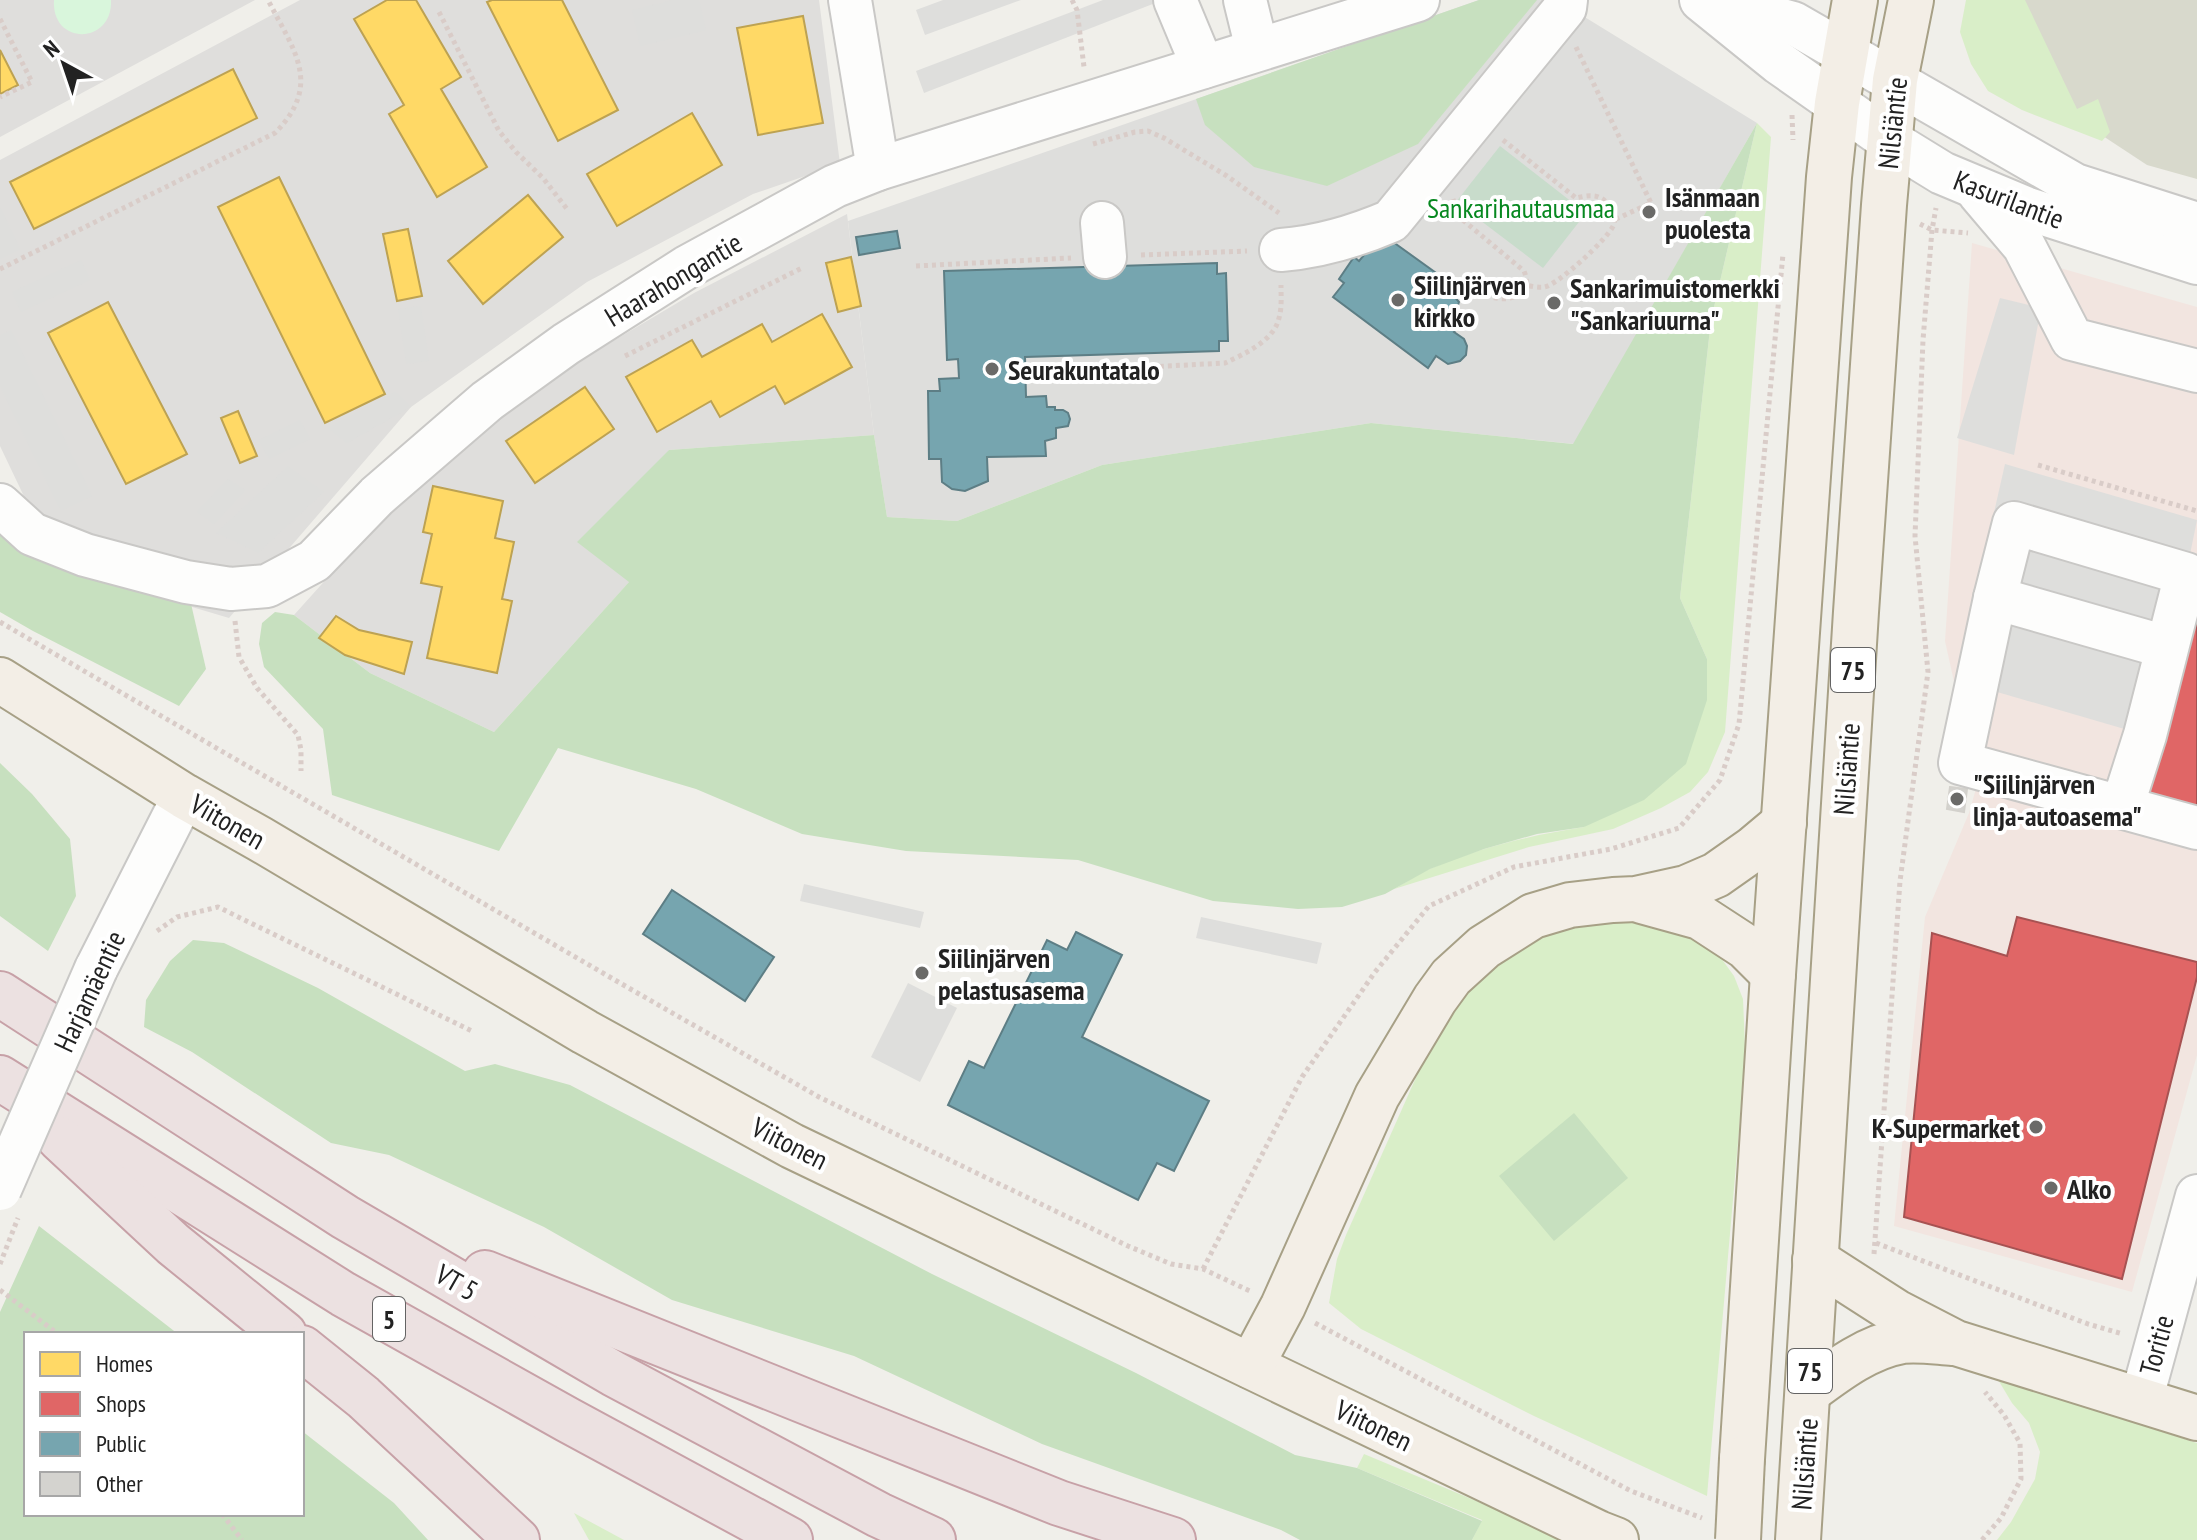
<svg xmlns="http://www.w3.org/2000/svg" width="2197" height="1540" font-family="'PT Sans Narrow',sans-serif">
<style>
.residential{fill:#dfdedc}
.commercial{fill:#f2e5e0}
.religious{fill:#dededc}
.construction{fill:#d8d9cc}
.grass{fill:#d9eec8}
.forest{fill:#c7e0bf}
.cemetery{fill:#c8dccb}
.park{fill:#d9f6dc}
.homes{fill:#ffd966;stroke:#bda252;stroke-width:2}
.shops{fill:#e06666;stroke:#a75252;stroke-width:2}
.public{fill:#76a5af;stroke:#5d7e85;stroke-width:2}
.building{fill:#d4d3cf;stroke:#d3d1cc;stroke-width:2}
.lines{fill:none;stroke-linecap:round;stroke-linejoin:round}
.minor-casing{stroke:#c9c8c6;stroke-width:46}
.major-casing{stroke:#a7a086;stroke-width:48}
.highway-casing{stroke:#c7a1a7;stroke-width:48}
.path{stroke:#d9ccc8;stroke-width:5;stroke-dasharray:4 4;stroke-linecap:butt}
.minor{stroke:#fdfdfc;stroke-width:42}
.major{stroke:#f3eee6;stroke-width:44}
.highway{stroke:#ece1e1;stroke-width:44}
.minor-bridge-casing{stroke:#c9c8c6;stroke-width:46;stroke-linecap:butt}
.major-bridge-casing{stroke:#a7a086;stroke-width:48;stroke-linecap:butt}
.minor-bridge{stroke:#fdfdfc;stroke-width:42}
.major-bridge{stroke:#f3eee6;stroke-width:44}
.poi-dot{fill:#6a6a68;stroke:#fff;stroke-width:3}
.labels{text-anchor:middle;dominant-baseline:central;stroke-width:8;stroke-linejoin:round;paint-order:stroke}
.shield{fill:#fff;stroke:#646464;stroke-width:2}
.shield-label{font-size:26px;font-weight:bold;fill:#222}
.street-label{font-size:28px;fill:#222;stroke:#fff}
.poi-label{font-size:28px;font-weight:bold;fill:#222;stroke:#fff;text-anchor:start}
.park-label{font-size:28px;fill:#078820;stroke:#fff}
</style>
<rect width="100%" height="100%" fill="#f0efea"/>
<g class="residential">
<path d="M0,0H255L0,137Z"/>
<path d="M300,0H819L840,164L753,194L587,282L411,407L229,618L125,587L61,574L0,446V160Z"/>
<path d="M847,214L874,435L669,450L630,581L494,732L370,673L294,615L446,446L593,345L598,350L694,293Z"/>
</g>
<path class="commercial" d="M1972,243L2197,307V1055L2132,1292L1894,1226L1925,917L1969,813L1977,785L1945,641Z"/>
<g class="religious">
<path d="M673,0H699L706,30L640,46L632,10Z"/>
<path d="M943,0H1021L925,35L916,10Z"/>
<path d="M1103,0H1163L924,93L916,71Z"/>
<path d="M1479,0H1557L1757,123L1574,444L1371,423L1102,465L957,521L887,517L874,435L848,221Z"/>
<path d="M0,207L20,249L0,259Z"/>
<path d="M81,260L90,280L21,312L12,292Z"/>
<path d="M2000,298L2041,308L2014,455L1957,438Z"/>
<path d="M421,306L429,361L406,364L398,309Z"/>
<path d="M11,330L92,496L61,511L0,386V335Z"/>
<path d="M395,392L411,407L347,443L328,428Z"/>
<path d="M300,420L310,439L269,459L259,440Z"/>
<path d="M2005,464L2197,520L2186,574L2145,735L1956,680Z"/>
<path d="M288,466L324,492L258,553L216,533Z"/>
<path d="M228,479L245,490L214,524L197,512Z"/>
<path d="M804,884L924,912L920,928L800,901Z"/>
<path d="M1201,917L1322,943L1317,964L1196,938Z"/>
<path d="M908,983L957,1008L920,1082L871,1057Z"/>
</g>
<path class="construction" d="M1990,0H2197V179L2147,165L2006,72Z"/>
<g class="grass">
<path d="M1966,0H2025L2077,109L2098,99L2110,132L2102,141L2022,110L1988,91L1971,64L1960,32Z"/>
<path d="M1757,123L1771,137L1725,732L1708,772L1690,792L1661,808L1613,829L1529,847L1394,889C1407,882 1419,873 1432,868C1481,847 1532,835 1584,827L1707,659L1680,598L1711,320Z"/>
<path d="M1625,921L1661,924L1713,947L1734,976L1743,999L1745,1047L1739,1131L1707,1496L1534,1416L1361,1329L1329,1303L1337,1259L1346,1235L1434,1037L1468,991L1506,956L1530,942L1578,925Z"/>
<path d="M1997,1378L2197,1443V1540H1997L2011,1522L2035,1479L2040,1452L2029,1423L2012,1403Z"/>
<path d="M1364,1454L1570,1540H1472L1482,1520L1357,1468Z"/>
<path d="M574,1513L624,1540H589Z"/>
</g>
<g class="forest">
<path d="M1479,0H1537L1418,144L1327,186L1254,167L1205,125L1196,99Z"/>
<path d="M1757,123L1711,320L1680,598L1707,659V700L1686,764L1644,800L1584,827L1537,834L1484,849L1430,869L1385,894L1342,907L1298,909L1213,901L1078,860L906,851L802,834L696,789L558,748L499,851L332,795L323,729L264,667L259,644L262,623L275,612L294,615L370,673L494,732L629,582L577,542L669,450L874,435L887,517L957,521L1102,465L1371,423L1573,444Z"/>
<path d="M0,505L186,582L206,669L179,706L33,631L0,612Z"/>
<path d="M0,763L32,794L70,839L76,896L48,951L0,916Z"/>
<path d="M193,940L224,943L318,988L465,1071L495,1064L570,1085L932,1274L1136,1373L1295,1455L1357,1468L1482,1521L1472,1540H1300L1281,1530L1042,1444L854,1356L672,1300L544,1227L389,1155L331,1143L192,1052L144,1027L146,1000L170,961Z"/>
<path d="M1574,1113L1628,1178L1554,1241L1499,1176Z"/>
<path d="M39,1226L178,1334H26V1514H302V1431L394,1503L428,1540H0V1312Z"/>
</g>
<path class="cemetery" d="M1500,146L1586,213L1543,268L1456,202Z"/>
<path class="park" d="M54,0H111C113,45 51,46 54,0Z"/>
<g class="homes">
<path d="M387,0H416L461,77L441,89L487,167L437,197L389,114L404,105L354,19Z"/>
<path d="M492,0H562L618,110L558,141L487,2Z"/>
<path d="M803,16L823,123L758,135L737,28Z"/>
<path d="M0,50L18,85L0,94Z"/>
<path d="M233,69L257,118L34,229L10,182Z"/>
<path d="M692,113L722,165L617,226L587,174Z"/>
<path d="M279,177L385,394L325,423L218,207Z"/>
<path d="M528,195L563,237L483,304L448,261Z"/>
<path d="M408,229L422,296L397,301L383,234Z"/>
<path d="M851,257L861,306L838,312L826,263Z"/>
<path d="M108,302L187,454L126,484L48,333Z"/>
<path d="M822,314L852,367L785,404L775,386L720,417L711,401L657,432L626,377L692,340L702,357L762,324L772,342Z"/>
<path d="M585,387L614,429L535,483L506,441Z"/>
<path d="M238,411L257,456L240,463L221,418Z"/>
<path d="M433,486L503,501L495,538L514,542L502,599L512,601L497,673L427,658L442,587L421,583L432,534L423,532Z"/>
<path d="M336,616L359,630L412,642L404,674L345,655L319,638Z"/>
</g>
<g class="shops">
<path d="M2197,608V817L2145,803Z"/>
<path d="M2017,917L2197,962V977L2122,1279L1904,1217L1932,933L2007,956Z"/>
</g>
<g class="public">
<path d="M897,231L900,248L859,255L856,237Z"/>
<path d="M1382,234L1457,288L1453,295L1459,302L1456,311L1465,317L1454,332L1464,339L1467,346L1466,355L1460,361L1448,364L1436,356L1428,368L1333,297L1344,283L1339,279L1354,257L1359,261Z"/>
<path d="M1217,263V274L1226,273L1228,341H1219V351L1025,357L1026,397L1046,396L1047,407H1055V410H1063L1068,413L1070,419L1068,426L1056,428V438L1045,441L1046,456L987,457L988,481L965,491L952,489L942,482L941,459H929L928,391H940L939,379L959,378L958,359L947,360L944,271Z"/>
<path d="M672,890L774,957L745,1001L643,934Z"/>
<path d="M1076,932L1122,955L1082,1037L1209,1101L1174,1171L1157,1163L1138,1200L948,1105L969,1061L984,1068L1047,940L1067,950Z"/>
</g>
<path class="building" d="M1950,787L1967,789L1964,812L1947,809Z"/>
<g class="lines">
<g class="minor-casing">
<g id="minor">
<path d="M850,0L878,169"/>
<path d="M1175,0L1203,67"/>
<path d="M1245,0L1257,49"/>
<path d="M1701,0L1779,63L1890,141L1942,173L2028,209L2197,263"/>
<path d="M1714,2L1793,23L2075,185L2197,224"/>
<path d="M1979,193L2024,246L2072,339L2197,371"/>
<path d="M1102,223L1105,257"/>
<path d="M1281,250C1319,247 1356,236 1391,221L1565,8L1566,0"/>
<path d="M0,505L32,534L85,555L186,582L231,589L267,586L314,561L377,496L487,401L566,344L687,267L835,186L878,169L1418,0"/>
<path d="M1995,598L2166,647"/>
<path d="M2122,807L2145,735L2186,574L2014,523L1995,598L1960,763L2197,828"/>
<path d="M96,969L184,796"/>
<path d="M2141,1401L2197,1196"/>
</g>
</g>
<g class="major-casing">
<g id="major">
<path d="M0,680L184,796L260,839L585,1032L792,1146L1598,1533L1616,1540"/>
<path d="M1642,901L1700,917L1746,947L1773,974"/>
<path d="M1815,1260L1896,1312L1956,1343L2197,1418"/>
<path d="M1251,1366L1283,1306L1377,1096L1435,999L1451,977L1484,947L1533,916L1570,905L1613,900L1636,899L1686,888L1716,875L1753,849L1784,823"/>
<path d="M1809,1391C1836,1371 1867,1347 1902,1341C1918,1339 1937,1342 1953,1343"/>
<path d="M1742,1459L1773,974L1829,177L1837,103L1855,0"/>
<path d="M1798,1540L1856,612L1884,205L1895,80L1911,0"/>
</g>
</g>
<g class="highway-casing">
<g id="highway">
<path d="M0,994L345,1217L614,1374L879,1515L933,1540"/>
<path d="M0,1078L343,1294L568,1420L790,1540"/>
<path d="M60,1139L173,1244L284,1334"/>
<path d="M485,1273L1059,1503L1173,1540"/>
<path d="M302,1348L363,1397L517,1540"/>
</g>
</g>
<g class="path">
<path d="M1072,0L1077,10L1084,67"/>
<path d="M439,12L499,131L516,152L543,178L567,209"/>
<path d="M0,19L32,82L0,97"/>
<path d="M1576,47L1651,203L1614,220"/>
<path d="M1792,115L1793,140"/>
<path d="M1503,140L1576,198C1581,197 1588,195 1594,196C1606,197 1617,212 1614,224C1610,237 1558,285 1544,287C1539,288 1531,286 1525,285"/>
<path d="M1093,144L1135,132L1148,131L1164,138L1227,176L1279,213"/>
<path d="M1453,199L1458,216L1524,271C1535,297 1505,304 1487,295"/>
<path d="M1920,224L1932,230L1968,233"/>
<path d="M1141,255L1247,251"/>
<path d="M916,266L1071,258"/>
<path d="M0,269L275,133C323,84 294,51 268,0"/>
<path d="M625,356L804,267"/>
<path d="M1072,371L1225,363C1244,354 1274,341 1279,318C1282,308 1281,296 1281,285"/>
<path d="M2038,465L2197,511"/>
<path d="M235,621L239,657L257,688L298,735L301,750V771"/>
<path d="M0,622L620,983L819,1097L1128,1246L1171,1264L1203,1269L1252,1292"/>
<path d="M157,931L177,917L218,907L474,1032"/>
<path d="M1876,1243L2088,1324L2123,1334"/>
<path d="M1874,1254L1900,881L1928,672L1915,536L1923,340L1932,230L1936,208"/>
<path d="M0,1264L18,1218"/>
<path d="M1203,1269L1302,1077L1375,972L1429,906L1514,867L1611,849L1679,828L1720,780L1739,724L1783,254"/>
<path d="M0,1290L58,1334"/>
<path d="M1315,1323L1631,1491L1702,1518"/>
<path d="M222,1514L242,1540"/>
<path d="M1982,1540L2001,1518L2021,1479L2020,1443L2004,1415L1985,1392"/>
</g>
<use href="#minor" class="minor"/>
<use href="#major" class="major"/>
<use href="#highway" class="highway"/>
<g class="minor-bridge-casing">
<path id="minor-bridge" d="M0,1189L96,969"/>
</g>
<g class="major-bridge-casing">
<path id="major-bridge" d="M1738,1540L1742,1459"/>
</g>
<use href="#minor-bridge" class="minor-bridge"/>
<use href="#major-bridge" class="major-bridge"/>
</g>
<g class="poi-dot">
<circle cx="1649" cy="212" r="8"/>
<circle cx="1398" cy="300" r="8"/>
<circle cx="1554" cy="303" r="8"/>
<circle cx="992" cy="369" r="8"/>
<circle cx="1957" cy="799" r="8"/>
<circle cx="922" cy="973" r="8"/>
<circle cx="2036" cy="1127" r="8"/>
<circle cx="2051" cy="1188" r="8"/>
</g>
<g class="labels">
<g class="shield">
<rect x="1831" y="648" width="44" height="44" rx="6"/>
<rect x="373" y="1297" width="32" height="44" rx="6"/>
<rect x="1788" y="1349" width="44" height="44" rx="6"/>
</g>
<g class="shield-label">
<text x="1853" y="670">75</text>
<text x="389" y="1319">5</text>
<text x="1810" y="1371">75</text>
</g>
<g class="street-label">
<text transform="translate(1892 123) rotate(-84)">Nilsiäntie</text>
<text transform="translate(2009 199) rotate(21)">Kasurilantie</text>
<text transform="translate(673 279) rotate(-31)">Haarahongantie</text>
<text transform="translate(1846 769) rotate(-86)">Nilsiäntie</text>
<text transform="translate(228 821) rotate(30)">Viitonen</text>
<text transform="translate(89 991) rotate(-65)">Harjamäentie</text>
<text transform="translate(790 1143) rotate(27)">Viitonen</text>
<text transform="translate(457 1282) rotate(30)">VT 5</text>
<text transform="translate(2156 1345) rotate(-75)">Toritie</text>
<text transform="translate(1374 1425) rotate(26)">Viitonen</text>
<text transform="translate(1804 1464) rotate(-86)">Nilsiäntie</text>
</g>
<g class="poi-label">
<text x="1665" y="196">Isänmaan<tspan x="1665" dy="32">puolesta</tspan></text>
<text x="1414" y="284">Siilinjärven<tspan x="1414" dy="32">kirkko</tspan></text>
<text x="1570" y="287">Sankarimuistomerkki<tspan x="1570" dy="32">"Sankariuurna"</tspan></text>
<text x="1008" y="369">Seurakuntatalo</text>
<text x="1973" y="783">"Siilinjärven<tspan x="1973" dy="32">linja-autoasema"</tspan></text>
<text x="938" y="957">Siilinjärven<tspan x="938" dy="32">pelastusasema</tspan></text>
<text x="2020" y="1127" text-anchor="end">K-Supermarket</text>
<text x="2067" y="1188">Alko</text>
</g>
<g class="park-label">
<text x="1521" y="207">Sankarihautausmaa</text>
</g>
</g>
<rect x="24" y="1332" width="280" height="184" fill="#ffffff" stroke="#a7a7a7" stroke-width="2"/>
<rect x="40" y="1352" width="40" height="24" fill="#ffd966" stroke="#a7a7a7" stroke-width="2"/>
<text x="96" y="1372" font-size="24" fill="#222222">Homes</text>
<rect x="40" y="1392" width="40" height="24" fill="#e06666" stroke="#a7a7a7" stroke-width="2"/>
<text x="96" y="1412" font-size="24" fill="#222222">Shops</text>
<rect x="40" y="1432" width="40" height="24" fill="#76a5af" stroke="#a7a7a7" stroke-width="2"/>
<text x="96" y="1452" font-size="24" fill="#222222">Public</text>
<rect x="40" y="1472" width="40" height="24" fill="#d4d3cf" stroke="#a7a7a7" stroke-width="2"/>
<text x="96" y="1492" font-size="24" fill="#222222">Other</text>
<g transform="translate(64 64) rotate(320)" stroke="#ffffff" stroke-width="6" paint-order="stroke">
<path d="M0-6L14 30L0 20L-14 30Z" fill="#222222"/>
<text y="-12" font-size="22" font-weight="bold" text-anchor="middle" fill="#222222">N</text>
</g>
</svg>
